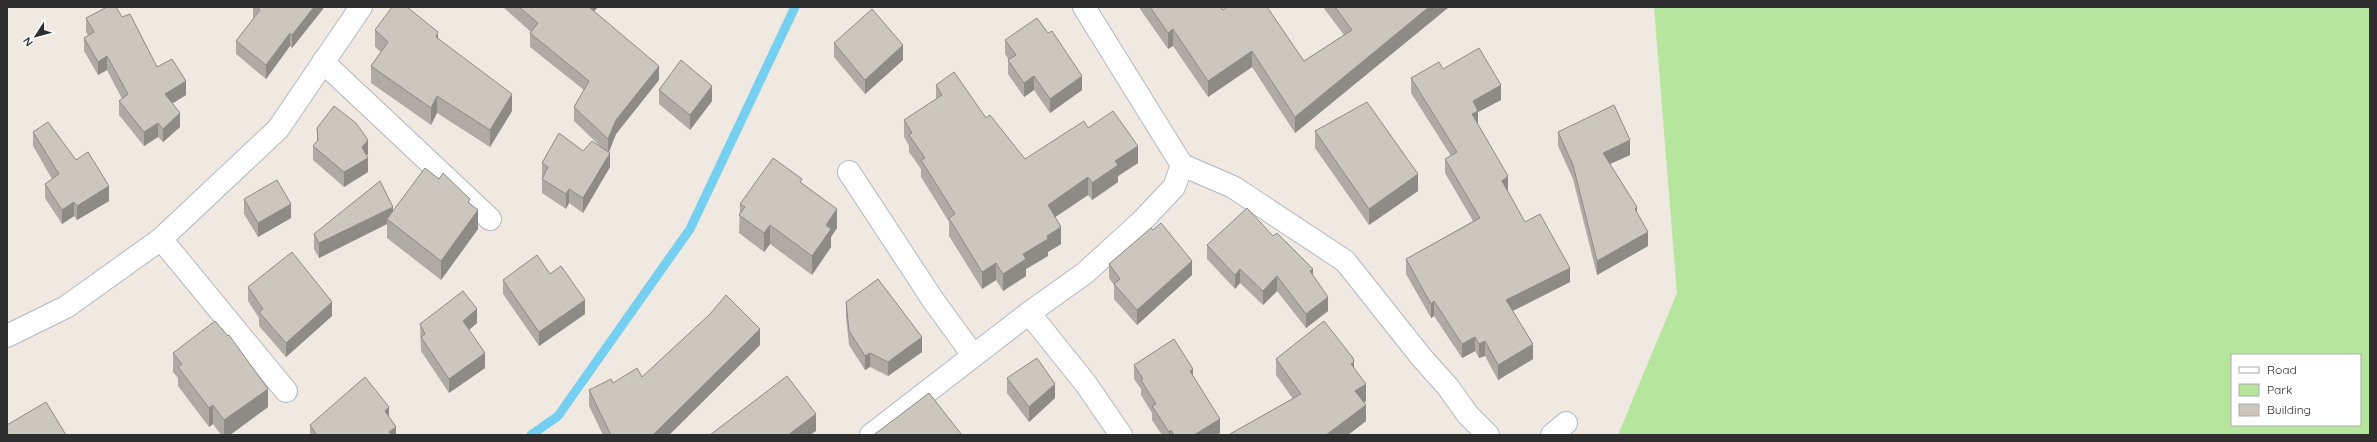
<svg xmlns="http://www.w3.org/2000/svg" width="2377" height="442" font-family="Quicksand,sans-serif">
<style>
.green{fill:#b6e59e;fill-rule:evenodd}
.lines{fill:none;stroke-linecap:round;stroke-linejoin:round}
.stream{stroke:#75cff0;stroke-width:9}
.street-casing{stroke:#b4b7c1;stroke-width:24}
.street{stroke:#fff;stroke-width:22}
.wall{fill:#afaba4}
.shaded-wall{fill:#8e8b86}
.building{fill:#cbc7bf;stroke:#8e8b86}
</style>
<rect width="100%" height="100%" fill="#efe9e1"/>
<path class="green" d="M1654,7H2370V435H1618L1677,293ZM2232,355H2360V425H2232Z"/>
<g class="lines">
<path class="stream" d="M531,435L558,416L690,229L795,7"/>
<g class="street-casing">
<g id="street">
<path d="M1084,7L1182,165L1233,187L1345,261L1422,358L1448,387L1468,415L1488,435"/>
<path d="M323,62L490,219"/>
<path d="M849,172L933,300L973,355"/>
<path d="M161,239L286,391"/>
<path d="M1029,313L1086,384L1121,435"/>
<path d="M7,336L66,307L161,239L278,129L361,7"/>
<path d="M871,435L1029,313L1085,273L1141,222L1174,187L1182,165"/>
<path d="M1552,435L1566,423"/>
</g>
</g>
<use href="#street" class="street"/>
</g>
<g class="wall">
<path d="M253,7H323V9L292,48L290,46L266,79L236,54V41L254,18L253,17Z"/>
<path d="M503,7H598L594,11L659,80L616,134L609,152L610,167L583,213L569,203L566,209L542,193V163L583,151L601,147L574,121V107L584,90L530,47V33L531,32Z"/>
<path d="M1140,7H1221L1223,10L1304,61L1344,35L1323,7H1449L1295,133L1252,67L1208,97L1173,46L1168,49L1140,9Z"/>
<path d="M122,17L157,67L186,95L173,103L180,127L163,142L158,137L144,146L119,115V101L122,99L107,70L98,75L84,51V38L88,35L86,32V18Z"/>
<path d="M375,30L438,39L512,111L490,147L437,113L431,125L371,83V66L381,52L375,47Z"/>
<path d="M1005,40L1082,90L1050,113L1034,90L1024,97L1008,74V60H1009L1005,54Z"/>
<path d="M834,43L903,60L865,94L834,57Z"/>
<path d="M1443,69L1501,100L1478,112V125L1508,191H1507L1525,222L1570,282L1513,311L1533,359L1498,380L1485,356L1479,358L1475,351L1462,358L1434,316L1431,318L1406,274V259L1473,221L1445,173V159L1451,156L1411,93V78Z"/>
<path d="M936,85L986,118L1025,159L1088,128L1138,163L1118,176V182L1092,200L1088,195L1055,217L1061,244L1048,252V256L1026,269V276L1003,291L996,280L982,289L949,236V222L921,177V169L909,152V146L904,137V120L936,99Z"/>
<path d="M659,90L712,101L690,130L659,104Z"/>
<path d="M317,128L368,154L367,155L368,172L344,187L313,160V146L317,141Z"/>
<path d="M1315,131L1418,191L1369,225L1315,148Z"/>
<path d="M33,132L76,160L109,201L77,220L74,216L62,224L45,198V184L52,179L33,146Z"/>
<path d="M1558,132L1630,155L1610,164L1637,213L1648,246L1597,275L1573,179L1558,146Z"/>
<path d="M802,183L837,228L831,237V247L812,275L770,244L764,252L739,233L740,204Z"/>
<path d="M244,199L291,218L258,237L244,214Z"/>
<path d="M470,203L478,229L441,280L387,238V224L319,258L314,249V234L393,211Z"/>
<path d="M1273,236L1313,276L1328,311L1306,328L1277,291L1263,305L1240,283L1235,289L1207,259V245Z"/>
<path d="M1109,264L1192,275L1137,325L1114,299V285L1109,278Z"/>
<path d="M550,274L585,314L539,346L503,294V280Z"/>
<path d="M248,287L332,316L286,357L259,326V318L248,301Z"/>
<path d="M846,302L922,352L888,376L870,367L865,370L849,345L846,317Z"/>
<path d="M477,323L469,330L485,368L449,393L421,351L420,324Z"/>
<path d="M760,345L669,435H603L589,406V390L613,383L642,377Z"/>
<path d="M173,353L268,407L230,435H221L213,424L209,427L178,386V378L173,372Z"/>
<path d="M1276,359L1354,368L1366,401L1364,402L1366,421L1348,435H1230V434L1293,399L1276,375Z"/>
<path d="M1134,365L1193,376L1220,433L1216,435H1162L1152,420V413L1141,395V389L1134,379Z"/>
<path d="M1007,378L1055,398L1029,422L1007,393Z"/>
<path d="M389,418L396,435H310V425Z"/>
</g>
<g class="shaded-wall">
<path d="M314,7H323V9L292,48V35Z"/>
<path d="M587,7H598L587,19Z"/>
<path d="M1429,7H1449L1295,133V117Z"/>
<path d="M1173,29V46L1168,49V33Z"/>
<path d="M438,32V49L436,37Z"/>
<path d="M290,33V46L266,79V65Z"/>
<path d="M903,45V60L865,94V80Z"/>
<path d="M1252,51V67L1208,97V81Z"/>
<path d="M107,56V70L98,75V62Z"/>
<path d="M659,66V80L616,134L608,154V139L616,120Z"/>
<path d="M1034,76V90L1024,97V83Z"/>
<path d="M1082,76V90L1050,113V99Z"/>
<path d="M186,81V95L165,108V94Z"/>
<path d="M1501,85V100L1478,112V125L1472,114L1473,101Z"/>
<path d="M712,86V101L690,130V115Z"/>
<path d="M512,94V111L490,147V130Z"/>
<path d="M437,96V113L431,125V108Z"/>
<path d="M180,113V127L163,142V129Z"/>
<path d="M158,123V137L144,146V132Z"/>
<path d="M368,140V154L362,161V147Z"/>
<path d="M1630,140V155L1603,167V153Z"/>
<path d="M1138,146V163L1118,176V182L1092,200V183L1115,161Z"/>
<path d="M610,153V167L583,213V198Z"/>
<path d="M368,158V172L344,187V172Z"/>
<path d="M1418,174V191L1369,225V209Z"/>
<path d="M1508,176V191L1502,195V181Z"/>
<path d="M1088,177V195L1048,222V205Z"/>
<path d="M109,186V201L77,220V206Z"/>
<path d="M569,189V203L566,209V194Z"/>
<path d="M74,202V216L62,224V210Z"/>
<path d="M291,204V218L258,237V223Z"/>
<path d="M393,207V221L387,219V224L319,258V243Z"/>
<path d="M1637,207V221L1635,209Z"/>
<path d="M837,209V228L831,237V247L812,275V256L826,225Z"/>
<path d="M478,210V229L441,280V261Z"/>
<path d="M770,225V244L764,252V233Z"/>
<path d="M1061,227V244L1048,252V256L1026,269V276L1003,291V274L1023,254L1047,236Z"/>
<path d="M1648,232V246L1597,275V261Z"/>
<path d="M1192,261V275L1137,325V310Z"/>
<path d="M996,263V280L982,289V272Z"/>
<path d="M1570,268V282L1506,314V300Z"/>
<path d="M1240,269V283L1235,289V275Z"/>
<path d="M1313,269V284L1310,271Z"/>
<path d="M1277,276V291L1263,305V291Z"/>
<path d="M1328,297V311L1306,328V314Z"/>
<path d="M585,300V314L539,346V332Z"/>
<path d="M1434,301V316L1431,318V304Z"/>
<path d="M332,302V316L286,357V343Z"/>
<path d="M477,309V323L463,335V321Z"/>
<path d="M760,329V345L669,435H653Z"/>
<path d="M922,337V352L888,376V362Z"/>
<path d="M1475,337V351L1462,358V344Z"/>
<path d="M1485,341V356L1479,358V344Z"/>
<path d="M1533,344V359L1498,380V365Z"/>
<path d="M485,353V368L449,393V379Z"/>
<path d="M870,353V367L865,370V356Z"/>
<path d="M1354,362V379L1351,364Z"/>
<path d="M1193,369V383L1190,371Z"/>
<path d="M1055,384V398L1029,422V407Z"/>
<path d="M1366,384V401L1355,408V391Z"/>
<path d="M268,389V407L230,435H224V420Z"/>
<path d="M213,405V424L209,427V408Z"/>
<path d="M1366,405V421L1348,435H1326Z"/>
<path d="M389,407V426L385,411Z"/>
<path d="M816,414V431L810,435H788Z"/>
<path d="M1220,419V433L1216,435H1194Z"/>
<path d="M396,427V435H389V432Z"/>
<path d="M1171,430V435H1169V432Z"/>
</g>
<g class="building">
<path d="M107,7H116L122,17L130,14L157,67L172,59L186,81L165,94L180,113L163,129L158,123L144,132L119,101L128,94L107,56L98,62L84,38L94,32L86,18Z"/>
<path d="M257,7H314L292,35L290,33L266,65L236,41L260,10Z"/>
<path d="M392,7H407L438,32L436,37L512,94L490,130L437,96L431,108L371,66L388,42L375,30Z"/>
<path d="M519,7H589L659,66L616,120L608,139L574,107L589,81L530,33L538,23Z"/>
<path d="M1150,7H1221L1223,10L1227,7H1267L1304,61L1352,30L1335,7H1429L1295,117L1252,51L1208,81L1173,29L1168,33Z"/>
<path d="M872,9L903,45L865,80L834,43Z"/>
<path d="M1037,18L1048,33L1052,31L1082,76L1050,99L1034,76L1024,83L1008,60L1016,55L1005,40Z"/>
<path d="M1479,48L1501,85L1473,101L1478,111L1472,114L1508,176L1502,181L1525,222L1540,214L1570,268L1506,300L1533,344L1498,365L1485,341L1479,344L1475,337L1462,344L1434,301L1431,304L1406,259L1480,218L1445,159L1457,152L1411,78L1439,62L1443,69Z"/>
<path d="M681,60L712,86L690,115L659,90Z"/>
<path d="M954,72L986,118L990,115L1025,159L1084,121L1088,128L1113,111L1138,146L1115,161L1118,165L1092,183L1088,177L1048,205L1061,227L1047,236L1048,239L1023,254L1026,259L1003,274L996,263L982,272L949,218L955,214L921,160L925,158L909,135L912,133L904,120L942,95L936,85Z"/>
<path d="M1367,102L1418,174L1369,209L1315,131Z"/>
<path d="M1614,105L1630,140L1603,153L1637,207L1635,209L1648,232L1597,261L1573,165L1558,132Z"/>
<path d="M334,106L356,123L368,140L362,147L368,158L344,172L313,146L318,140L317,128Z"/>
<path d="M48,122L76,160L88,152L109,186L77,206L74,202L62,210L45,184L59,174L33,132Z"/>
<path d="M559,133L583,151L592,141L610,153L583,198L569,189L566,194L542,179L548,167L542,163Z"/>
<path d="M773,158L802,179L800,182L837,209L826,225L831,229L812,256L770,225L764,233L739,215L745,207L740,204Z"/>
<path d="M425,168L439,179L443,173L470,199L468,202L478,210L441,261L387,219Z"/>
<path d="M277,180L291,204L258,223L244,199Z"/>
<path d="M380,181L393,207L319,243L314,234Z"/>
<path d="M1247,208L1273,236L1277,233L1313,269L1310,271L1328,297L1306,314L1277,276L1263,291L1240,269L1235,275L1207,245Z"/>
<path d="M1161,223L1192,261L1137,310L1114,284L1120,279L1109,264L1151,228L1153,230Z"/>
<path d="M292,252L332,302L286,343L259,312L263,309L248,287Z"/>
<path d="M537,255L550,274L561,266L585,300L539,332L503,280Z"/>
<path d="M878,279L922,337L888,362L870,353L865,356L849,331L846,302Z"/>
<path d="M463,291L477,309L463,321L485,353L449,379L421,337L425,334L420,324Z"/>
<path d="M726,295L760,329L653,435H611L589,390L611,379L613,383L637,368L642,377L710,314Z"/>
<path d="M215,321L228,336L229,335L268,389L224,420L213,405L209,408L178,367L182,364L173,353Z"/>
<path d="M1324,321L1353,358L1354,362L1351,364L1366,384L1355,391L1366,405L1326,435H1231L1230,434L1301,394L1276,359Z"/>
<path d="M1174,339L1193,369L1190,371L1220,419L1194,435H1174L1171,430L1169,432L1152,406L1156,404L1141,380L1143,379L1134,365Z"/>
<path d="M1037,358L1055,384L1029,407L1007,378Z"/>
<path d="M787,376L816,414L788,435H710Z"/>
<path d="M365,377L389,407L385,411L396,427L389,432L392,435H317L310,425Z"/>
<path d="M929,393L962,435H876L875,434Z"/>
<path d="M46,402L66,435H7V425Z"/>
</g>
<rect width="2377" height="442" fill="none" stroke="#2e2e2e" stroke-width="16"/>
<rect x="2231" y="354" width="130" height="72" fill="#ffffff" stroke="#ababab"/>
<rect x="2239" y="367" width="20" height="6" fill="#ffffff" stroke="#ababab"/>
<text x="2267" y="374" font-size="12" fill="#2e2e2e">Road</text>
<rect x="2239" y="384" width="20" height="12" fill="#b6e59e" stroke="#ababab"/>
<text x="2267" y="394" font-size="12" fill="#2e2e2e">Park</text>
<rect x="2239" y="404" width="20" height="12" fill="#cbc7bf" stroke="#ababab"/>
<text x="2267" y="414" font-size="12" fill="#2e2e2e">Building</text>
<g transform="translate(36 36) rotate(234)" stroke="#ffffff" stroke-width="3" paint-order="stroke">
<path d="M0-3L7 15L0 10L-7 15Z" fill="#2e2e2e"/>
<text y="-6" font-size="11" font-weight="bold" text-anchor="middle" fill="#2e2e2e">N</text>
</g>
</svg>
